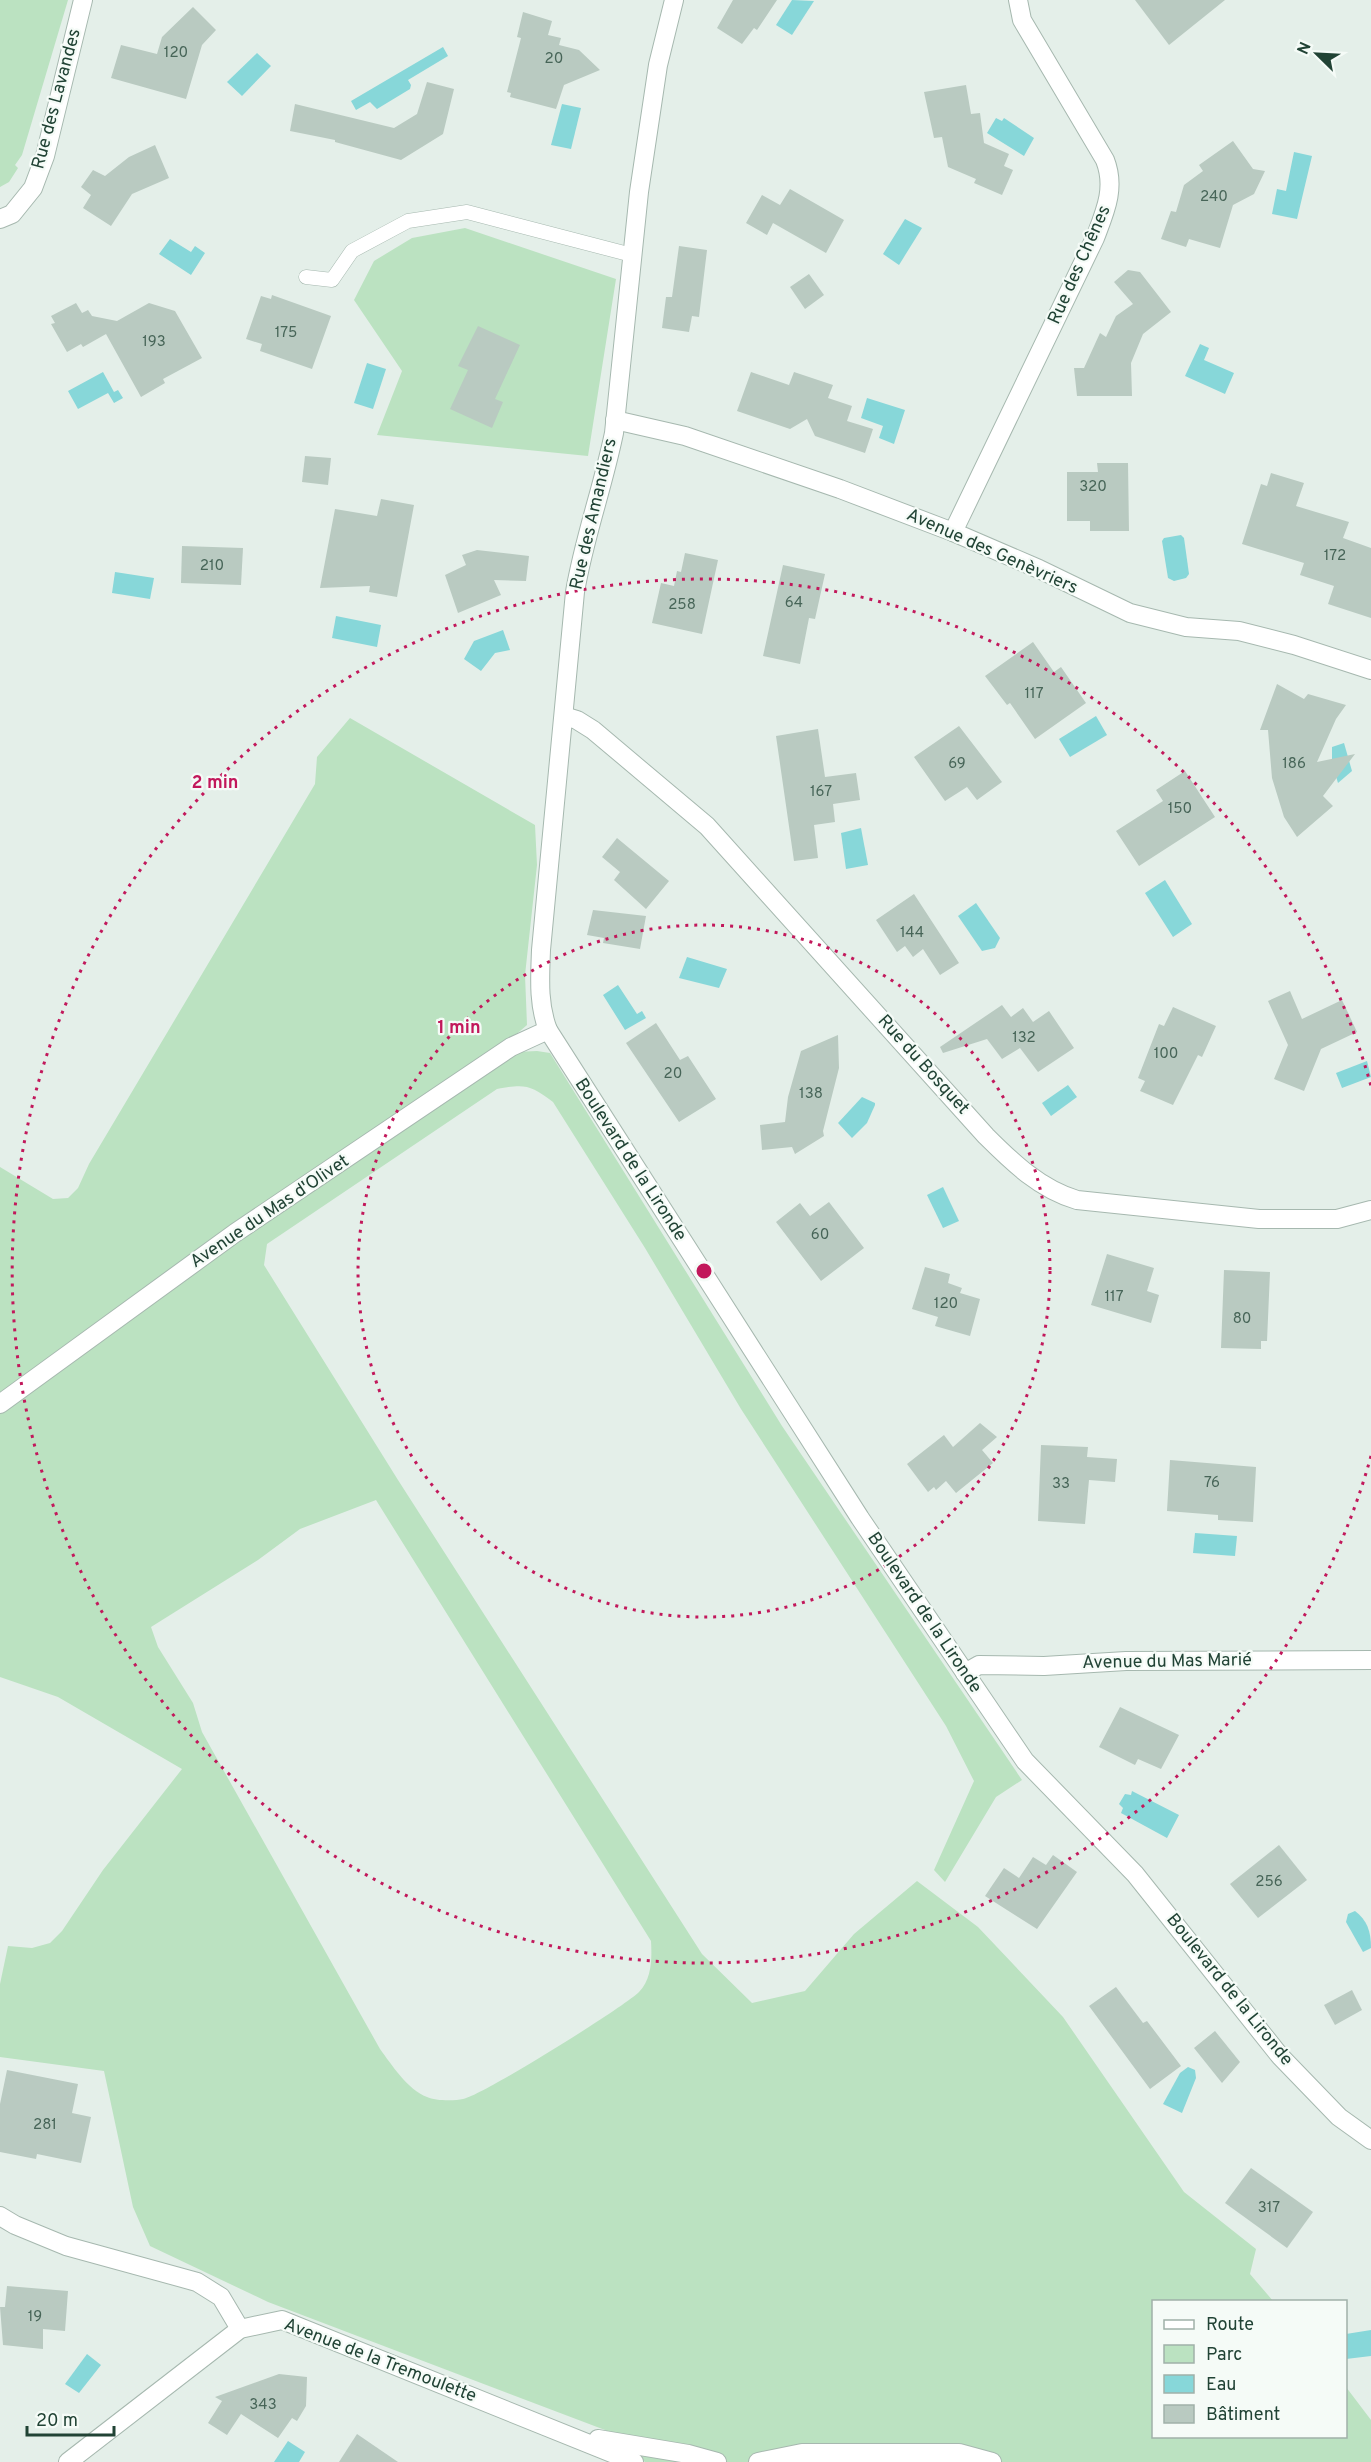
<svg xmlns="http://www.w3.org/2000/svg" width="1371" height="2462" font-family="Overpass,sans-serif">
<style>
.green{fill:#bbe2c1;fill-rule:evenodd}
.water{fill:#87d7d9}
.building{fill:#b9cac1}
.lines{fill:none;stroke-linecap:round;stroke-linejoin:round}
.lane-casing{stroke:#a6b8af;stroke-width:15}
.street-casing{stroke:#a6b8af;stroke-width:20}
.lane{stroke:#fff;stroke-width:14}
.street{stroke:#fff;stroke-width:18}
.ring{fill:none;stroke:#c2185b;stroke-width:3;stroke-dasharray:3 6}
.labels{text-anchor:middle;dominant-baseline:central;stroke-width:4.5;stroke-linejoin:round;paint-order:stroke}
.number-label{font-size:15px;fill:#476558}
.street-label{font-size:18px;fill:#214335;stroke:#f5fbf7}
.centre{fill:#c2185b;stroke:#f5fbf7;stroke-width:3}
.ring-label{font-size:18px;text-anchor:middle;font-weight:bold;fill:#c2185b;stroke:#f5fbf7;stroke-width:4.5;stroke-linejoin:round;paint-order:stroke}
</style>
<rect width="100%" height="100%" fill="#e4efe9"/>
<g class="green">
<path d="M0,0H68L22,155L15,165L18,168L9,182L0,187Z"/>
<path d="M465,228L616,279L588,456L377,435L402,371L354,300L374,261L412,238Z"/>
<path d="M350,718L535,825L537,865L525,975L527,1025L505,1044L0,1394V1167L53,1199L68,1198L78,1188L89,1164L315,784L317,757Z"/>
<path d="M537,1051L550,1053L782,1426L1022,1780L996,1797L945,1882L934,1870L974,1781L946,1726L741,1409L645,1248L553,1102C530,1084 524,1084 497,1089L267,1244L264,1265L398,1480L702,1954L752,2003L805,1991L854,1934L917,1881L978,1927L1063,2017L1184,2192L1256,2249L1250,2274L1273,2301L1154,2302V2436H1346V2387L1371,2420V2462H645L605,2430L268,2302L150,2246L133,2207L104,2071L0,2057V1984L8,1946L32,1948L50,1943L62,1931L103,1870L182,1769L58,1697L0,1677V1410L209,1261L516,1052ZM376,1500L651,1941C652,1958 652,1979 639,1992C624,2007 480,2097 463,2099C455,2101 435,2101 427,2097C408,2090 391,2064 380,2049L202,1732L193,1703L158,1647L151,1627L258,1560L300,1529Z"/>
</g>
<g class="water">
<path d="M792,0L814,1L792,35L776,25Z"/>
<path d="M443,47L448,56L408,80L411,85L410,89L377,109L370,102L356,110L351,101Z"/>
<path d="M257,53L271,66L242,96L227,82Z"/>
<path d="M562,104L581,108L571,149L551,145Z"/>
<path d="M996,118L1002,121L1004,118L1034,138L1024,156L987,133Z"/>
<path d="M1294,152L1312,156L1297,219L1272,214L1277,189L1286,191Z"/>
<path d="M905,219L922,228L899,265L883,254Z"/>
<path d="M170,239L191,252L195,246L205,253L191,275L159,254Z"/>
<path d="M1200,344L1209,348L1204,360L1234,373L1225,394L1185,376Z"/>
<path d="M367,363L386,369L373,409L354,403Z"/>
<path d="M103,372L114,392L118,390L123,398L114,403L108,393L78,409L68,391Z"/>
<path d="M867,398L905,410L894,444L879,438L883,426L861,418Z"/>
<path d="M1181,535L1184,538L1189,574L1186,578L1174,581L1168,578L1162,541L1164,538Z"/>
<path d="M115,572L154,578L150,599L112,593Z"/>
<path d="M336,616L381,625L377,647L332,638Z"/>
<path d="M503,630L510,650L495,653L481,671L464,659L474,641Z"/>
<path d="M1096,716L1107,735L1070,757L1059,739Z"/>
<path d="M1344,743L1352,771L1338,783L1332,763V747Z"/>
<path d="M861,828L868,865L846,869L841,833Z"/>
<path d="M1165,880L1192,924L1173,937L1145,893Z"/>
<path d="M976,903L1000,938L995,948L982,951L958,916Z"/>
<path d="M687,957L727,969L719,988L679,978Z"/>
<path d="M618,985L637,1014L642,1011L646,1018L625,1030L603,995Z"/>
<path d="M1367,1061L1371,1077L1342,1088L1336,1073Z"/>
<path d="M1068,1085L1077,1097L1051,1116L1042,1103Z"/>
<path d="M862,1097L875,1103V1105L867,1123L852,1138L838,1123Z"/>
<path d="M943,1187L959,1221L943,1228L927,1195Z"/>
<path d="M1195,1533L1237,1536L1235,1556L1193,1553Z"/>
<path d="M1132,1791L1179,1815L1167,1838L1121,1813L1123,1808L1119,1804L1125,1794L1131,1795Z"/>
<path d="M1355,1911C1367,1920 1371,1931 1371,1948L1363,1952L1346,1922L1348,1914Z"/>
<path d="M1188,2067L1195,2070L1196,2078L1182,2113L1163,2104L1180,2073Z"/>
<path d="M1371,2330V2356L1346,2359V2334Z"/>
<path d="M87,2354L101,2365L79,2393L65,2384Z"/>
<path d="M288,2441L305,2452L299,2462H274Z"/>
</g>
<g class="building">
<path d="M733,0H777L757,30L754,28L742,44L717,28Z"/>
<path d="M1135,0H1225L1169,45Z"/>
<path d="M193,7L216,30L202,45L186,99L111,78L121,45L157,54L162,37Z"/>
<path d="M523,12L552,21L548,35L561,38L559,45L579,50L600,70L564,85L556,109L510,97L511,93L507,92L521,38L517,37Z"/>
<path d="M427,82L454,89L443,134L401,160L335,142V140L290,131L295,104L394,128L417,114Z"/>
<path d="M966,85L971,114L980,113L984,143L1009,154L1004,166L1013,170L1002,195L974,183L976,179L948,167L942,137L934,138L924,92Z"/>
<path d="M1233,141L1253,169L1265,171L1254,194L1233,205L1220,248L1189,239L1186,247L1161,239L1171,211L1176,212L1184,185L1203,171L1199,165Z"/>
<path d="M155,145L169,178L132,194L111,226L83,208L91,195L81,187L93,170L105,176L129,157Z"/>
<path d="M790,189L844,220L826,253L773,223L767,235L746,223L762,195L780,205Z"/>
<path d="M679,246L707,250L699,317L692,316L689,332L662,328L666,297H672Z"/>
<path d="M1128,270L1140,272L1171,312L1143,334L1131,363L1132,396H1077L1074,368H1084L1100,333L1106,337L1116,316L1133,304L1114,282Z"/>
<path d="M809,274L824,295L805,309L790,287Z"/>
<path d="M272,295L331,316L312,369L260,351L262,344L246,339L261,296L271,299Z"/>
<path d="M76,303L82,313L88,310L92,316L117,321L149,303L175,311L202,358L163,379L165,383L141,397L106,334L83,347L81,344L67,352L51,324L55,323L51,316Z"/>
<path d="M478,326L520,345L495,399L503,402L492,428L450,409L468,370L458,366Z"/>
<path d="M751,372L789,385L794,372L833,385L828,398L852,406L847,421L873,429L865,453L815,436L807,419L790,429L737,411Z"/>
<path d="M305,456L331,458L328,485L302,482Z"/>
<path d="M1097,463H1128L1129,531H1090V521H1067V472H1098Z"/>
<path d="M1271,473L1304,483L1296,506L1349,522L1343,538L1371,548V618L1328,604L1334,586L1300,575L1304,563L1242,544L1261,484L1267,486Z"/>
<path d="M381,499L414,505L397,597L369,592L370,586L320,588L335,509L377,516Z"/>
<path d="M182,546L243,548L241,585L181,583Z"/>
<path d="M477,550L529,556L526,581L494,580L501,595L458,613L445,575L466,565L462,555Z"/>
<path d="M685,553L718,560L702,634L652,623L661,583L674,586L677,571L681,572Z"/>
<path d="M783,565L825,574L815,619L809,618L800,664L763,656Z"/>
<path d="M1033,642L1054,672L1061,667L1086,703L1035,739L1010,703L1007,705L985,676Z"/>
<path d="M1277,684L1304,699L1308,694L1346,705L1336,719L1317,762L1355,754L1323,796L1333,806L1297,837L1284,817L1272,778L1268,730H1260Z"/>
<path d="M959,726L1002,782L977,800L967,787L945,801L914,757Z"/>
<path d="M818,729L825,777L856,773L860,800L833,804L835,822L814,825L818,858L794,861L776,736Z"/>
<path d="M1185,771L1215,817L1139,866L1116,831L1163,801L1156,790Z"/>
<path d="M617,838L669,881L646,909L614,880L620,872L602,857Z"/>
<path d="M914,894L959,963L940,975L923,949L913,957L905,946L897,952L876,920Z"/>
<path d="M593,910L646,916L640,949L603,943L604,938L587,935Z"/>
<path d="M1290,991L1302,1019L1342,1000L1357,1032L1321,1049L1304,1091L1274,1079L1288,1045L1268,1001Z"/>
<path d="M1002,1005L1011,1017L1023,1008L1033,1022L1049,1011L1074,1048L1038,1072L1020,1048L1002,1059L987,1039L943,1053L940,1047Z"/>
<path d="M1173,1007L1216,1026L1202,1057L1198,1055L1173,1105L1140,1091L1145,1081L1138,1078L1159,1024L1164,1026Z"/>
<path d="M656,1023L680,1060L688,1056L716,1099L679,1122L626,1043Z"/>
<path d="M838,1035L839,1068L823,1131L824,1136L795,1154L792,1147L762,1150L760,1125L785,1122L788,1097L801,1051Z"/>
<path d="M829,1202L864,1248L821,1281L776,1222L800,1203L810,1216Z"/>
<path d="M1107,1254L1154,1268L1147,1291L1159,1295L1151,1323L1091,1305Z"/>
<path d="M925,1267L950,1274L948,1283L962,1288L960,1293L980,1299L970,1336L935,1326L938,1317L912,1309Z"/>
<path d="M1224,1270L1270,1272L1267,1341H1261V1349L1221,1348Z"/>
<path d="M980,1423L997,1437L982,1450L993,1463L956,1493L946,1481L936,1490L934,1487L928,1492L907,1464L944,1435L953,1447Z"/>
<path d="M1041,1445L1088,1447L1087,1457L1117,1459L1115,1482L1089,1480L1085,1524L1038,1521Z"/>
<path d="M1170,1460L1256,1467L1253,1522L1218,1520V1515L1167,1511Z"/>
<path d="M1120,1707L1179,1735L1161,1769L1138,1759L1135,1765L1099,1747Z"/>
<path d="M1279,1845L1307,1880L1258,1918L1230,1884Z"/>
<path d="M1053,1855L1077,1872L1037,1929L985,1896L1004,1868L1019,1878L1033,1857L1046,1865Z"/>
<path d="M1116,1987L1143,2023L1147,2021L1181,2066L1150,2089L1089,2006Z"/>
<path d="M1352,1990L1362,2010L1335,2025L1324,2005Z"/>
<path d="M1215,2031L1240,2062L1222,2083L1194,2048Z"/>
<path d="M7,2070L78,2084L72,2113L91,2117L81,2163L37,2154L36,2159L0,2152V2104Z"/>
<path d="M1251,2168L1313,2212L1287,2248L1225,2203Z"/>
<path d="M7,2286L68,2291L65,2331L43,2329V2349L3,2345L0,2307H5Z"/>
<path d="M279,2374L307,2377L306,2406L297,2421L292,2418L278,2438L241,2414L227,2435L208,2423L222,2401L215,2397Z"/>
<path d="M357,2434L398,2462H339Z"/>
</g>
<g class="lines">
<g class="lane-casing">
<path id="lane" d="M306,277L332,280L352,251L408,221L467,212L632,255"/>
</g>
<g class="street-casing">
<g id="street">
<path d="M674,0L658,65L639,192L614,433C603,487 584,538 575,592L541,950C540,978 538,1004 548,1030L860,1518L1025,1761L1135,1874L1280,2056L1339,2117L1371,2140"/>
<path d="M0,219L12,214L33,188L45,156L83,0"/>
<path d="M615,420L685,436L840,489L953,532L1039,569L1130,613L1186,627L1239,631L1294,645L1371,670"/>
<path d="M953,532L1095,238C1105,212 1116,188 1105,160L1022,20L1018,0"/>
<path d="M564,716L577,720L593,730L707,826L986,1136C1013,1163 1040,1189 1077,1200L1259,1219H1337L1371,1210"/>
<path d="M0,1404L235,1233L511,1047L548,1030"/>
<path d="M965,1673L979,1665L1044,1666L1126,1661L1371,1660"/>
<path d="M0,2216L15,2225L66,2246L197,2282L221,2297L240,2329"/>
<path d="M598,2439L688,2454L717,2462"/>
<path d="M68,2462L240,2329L282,2320L634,2462"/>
<path d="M758,2462L802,2453H959L992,2462"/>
</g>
</g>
<use href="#lane" class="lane"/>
<use href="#street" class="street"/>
</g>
<g class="ring">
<circle cx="704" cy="1271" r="346"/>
<path d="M1371 1456A692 692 0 1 1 1371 1086"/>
</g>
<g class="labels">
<g class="number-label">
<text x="176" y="53">120</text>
<text x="554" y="59">20</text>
<text x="1214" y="197">240</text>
<text x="286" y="333">175</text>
<text x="154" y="342">193</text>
<text x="1093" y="487">320</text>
<text x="1335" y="556">172</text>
<text x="212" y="566">210</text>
<text x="794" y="603">64</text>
<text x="682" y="605">258</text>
<text x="1034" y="694">117</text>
<text x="957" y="764">69</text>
<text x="1294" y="764">186</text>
<text x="821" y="792">167</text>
<text x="1180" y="809">150</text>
<text x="912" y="933">144</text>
<text x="1024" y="1038">132</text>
<text x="1166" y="1054">100</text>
<text x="673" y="1074">20</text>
<text x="811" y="1094">138</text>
<text x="820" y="1235">60</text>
<text x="1114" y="1297">117</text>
<text x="946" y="1304">120</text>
<text x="1242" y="1319">80</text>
<text x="1212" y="1483">76</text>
<text x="1061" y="1484">33</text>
<text x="1269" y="1882">256</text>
<text x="45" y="2125">281</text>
<text x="1269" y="2208">317</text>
<text x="35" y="2317">19</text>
<text x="263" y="2405">343</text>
</g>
<g class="street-label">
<text transform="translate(57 99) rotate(-75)">Rue des Lavandes</text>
<text transform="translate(1080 265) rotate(-66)">Rue des Chênes</text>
<text transform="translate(594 514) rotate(-77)">Rue des Amandiers</text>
<text transform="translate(992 552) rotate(24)">Avenue des Genèvriers</text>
<text transform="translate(923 1065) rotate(48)">Rue du Bosquet</text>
<text transform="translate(630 1160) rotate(57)">Boulevard de la Lironde</text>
<text transform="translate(270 1212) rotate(-34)">Avenue du Mas d'Olivet</text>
<text transform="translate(924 1613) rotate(56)">Boulevard de la Lironde</text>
<text transform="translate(1167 1662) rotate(-1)">Avenue du Mas Marié</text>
<text transform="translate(1229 1990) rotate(51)">Boulevard de la Lironde</text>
<text transform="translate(380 2361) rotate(21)">Avenue de la Tremoulette</text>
</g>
</g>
<circle cx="704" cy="1271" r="9" class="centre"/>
<g class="ring-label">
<text x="215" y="788">2 min</text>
<text x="459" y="1033">1 min</text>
</g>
<rect x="1152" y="2300" width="195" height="138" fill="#f5fbf7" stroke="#a0b1a9" stroke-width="1.5"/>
<rect x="1164" y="2320" width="30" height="9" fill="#ffffff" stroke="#a0b1a9" stroke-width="1.5"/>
<text x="1206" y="2330" font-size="18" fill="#214335">Route</text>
<rect x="1164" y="2345" width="30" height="18" fill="#bbe2c1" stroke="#a0b1a9" stroke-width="1.5"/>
<text x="1206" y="2360" font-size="18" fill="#214335">Parc</text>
<rect x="1164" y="2375" width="30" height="18" fill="#87d7d9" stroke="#a0b1a9" stroke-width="1.5"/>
<text x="1206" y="2390" font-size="18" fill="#214335">Eau</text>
<rect x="1164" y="2405" width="30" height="18" fill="#b9cac1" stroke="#a0b1a9" stroke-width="1.5"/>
<text x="1206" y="2420" font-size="18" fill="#214335">Bâtiment</text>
<g transform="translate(1317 54) rotate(294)" stroke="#f5fbf7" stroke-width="4.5" paint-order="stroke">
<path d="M0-4.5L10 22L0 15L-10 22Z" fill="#214335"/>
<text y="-9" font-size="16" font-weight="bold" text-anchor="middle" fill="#214335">N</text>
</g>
<path d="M27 2426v9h87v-9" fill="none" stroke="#214335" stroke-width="3"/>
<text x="36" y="2426" font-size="18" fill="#214335" stroke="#f5fbf7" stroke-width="4.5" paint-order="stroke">20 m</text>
</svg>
